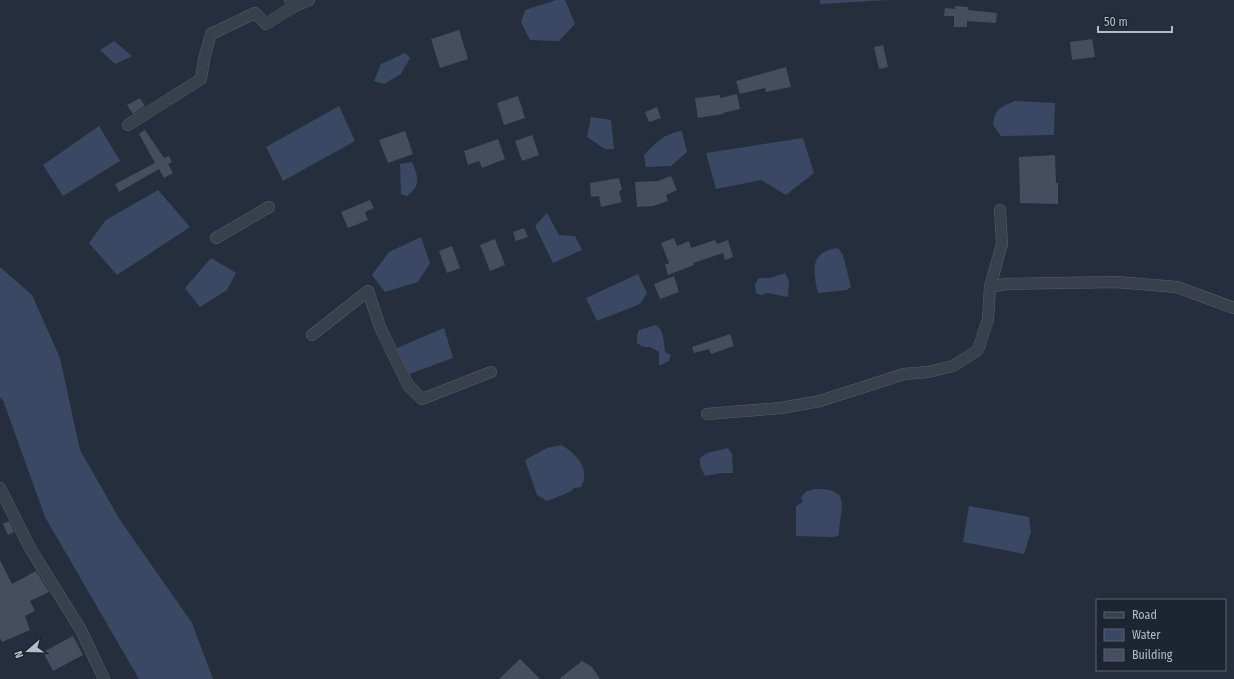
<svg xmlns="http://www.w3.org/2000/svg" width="1234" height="679" font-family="'Fira Sans Condensed',sans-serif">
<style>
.water{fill:#3a4863}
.building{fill:#444e5e}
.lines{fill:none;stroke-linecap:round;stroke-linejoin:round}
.street-casing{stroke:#575e6b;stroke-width:12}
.street{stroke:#39404d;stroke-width:11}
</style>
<rect width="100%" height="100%" fill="#252e3c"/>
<g class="water">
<path d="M556,0H565L575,24L559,41L530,40L521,22L525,10Z"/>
<path d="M820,0H888L820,4Z"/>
<path d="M114,41L132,56L115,64L100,50Z"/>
<path d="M405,53L410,58L401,74L384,84L374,81L381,64Z"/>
<path d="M1015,101L1055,103L1054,135L1001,136L993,125C995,108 1000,108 1015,101Z"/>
<path d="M339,106L355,141L283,181L266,147Z"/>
<path d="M591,117L611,120L614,149H605L587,137Z"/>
<path d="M99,126L120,161L63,196L43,165Z"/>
<path d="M682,131L687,152L671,166L646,167L644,155C655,143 665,133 682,131Z"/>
<path d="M803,138L814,173L786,195L761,180L716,189L706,153Z"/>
<path d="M412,162C418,177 422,185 407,196L401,194L400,164Z"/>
<path d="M158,190L190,227L117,275L89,243L106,220Z"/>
<path d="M547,213L559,235L575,236L582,250L553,263L535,226Z"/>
<path d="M421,237L430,263L418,282L385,292L372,275L389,252Z"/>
<path d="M838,248L843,255L851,287L847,290L818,293C813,271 809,252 838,248Z"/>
<path d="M211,258L236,273L227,290L200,307L185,288Z"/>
<path d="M0,267L32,295L60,358L80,450L120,520L192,623L213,679H139L45,517L3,400L0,397Z"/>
<path d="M785,273L789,281L788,297L767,293L761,295L756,293L755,284L759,278H770Z"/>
<path d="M638,274L647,293L640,304L597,321L586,298Z"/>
<path d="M656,325C664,330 664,343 665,352L671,355L669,361L661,365H659V352L650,347C644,347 642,347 637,343V335L639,330Z"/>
<path d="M444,328L453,358L404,376L392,350Z"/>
<path d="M562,445C577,455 591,469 581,487L574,488L570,492L547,501L537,495L525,460L547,448Z"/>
<path d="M728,448L732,454L733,473H722L705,476L700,466V458L707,453Z"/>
<path d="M815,489C854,488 839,509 839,535L834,537L796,536V506L803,502L801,497L807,491Z"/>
<path d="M969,506L1029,517L1031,532L1024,554L963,542Z"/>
</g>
<g class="building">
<path d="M955,6L968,7V10L997,13L996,23L967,21V27H954V16H944L945,8L955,9Z"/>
<path d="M459,30L468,59L440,68L431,39Z"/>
<path d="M1092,39L1095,57L1072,60L1070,42Z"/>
<path d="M883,45L888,67L879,69L874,47Z"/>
<path d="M786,67L791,87L766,92L765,88L740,94L736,81Z"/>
<path d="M737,94L740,109L723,113V114L698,118L695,98L720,95V98Z"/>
<path d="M518,96L525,118L504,125L497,103Z"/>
<path d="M140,98L145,106L133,114L127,105Z"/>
<path d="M657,107L661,118L649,122L645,112Z"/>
<path d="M145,130L164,158L169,156L172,162L168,164L173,173L164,178L159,169L119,192L115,184L155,163L139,134Z"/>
<path d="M405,131L413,154L388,163L379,140Z"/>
<path d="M532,135L539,155L522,161L515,141Z"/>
<path d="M498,139L505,159L482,168L479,161L468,165L464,151Z"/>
<path d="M1055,155L1056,183H1058V204L1020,203L1019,157Z"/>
<path d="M671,176L677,190L666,195L668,201L653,206L637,207L635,182L658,181Z"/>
<path d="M619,178L622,190L619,191L622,202L601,207L599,196L591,197L590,183Z"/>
<path d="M370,200L374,208L365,212L368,220L348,228L341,212Z"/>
<path d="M524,228L528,237L516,241L513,232Z"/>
<path d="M674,238L677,246L689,241L691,248L715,240L717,244L728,240L733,257L725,260L723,253L693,263L694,265L668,275L665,265L669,263L661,243Z"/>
<path d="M495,239L505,265L490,271L480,245Z"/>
<path d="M452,246L460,268L447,273L439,251Z"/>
<path d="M674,276L679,292L660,299L654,284Z"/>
<path d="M730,334L734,346L711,354L709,349L694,353L692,347Z"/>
<path d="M9,521L14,532L8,535L3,524Z"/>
<path d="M0,560L12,584L36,571L49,592L30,601L35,611L25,616L30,630L2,642L0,638Z"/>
<path d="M73,636L83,655L53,671L43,652Z"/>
<path d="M520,659L540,679H499Z"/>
<path d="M582,661L592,667L600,679H559Z"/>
</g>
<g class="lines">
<g class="street-casing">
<g id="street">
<path d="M293,7L309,0"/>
<path d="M128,125L201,79L204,59L211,34L255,13L266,24L293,7L290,0"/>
<path d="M216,238L269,207"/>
<path d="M990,287L1006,284L1116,282L1177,287L1234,308"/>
<path d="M312,335L368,291L380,327L408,385L422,399L491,372"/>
<path d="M707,414L781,408L820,401L904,374L928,372L953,366L978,350L988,319L990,287L1002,244L1000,210"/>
<path d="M0,488L30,548L81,630L104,679"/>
</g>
</g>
<use href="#street" class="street"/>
</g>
<rect x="1096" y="599" width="130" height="72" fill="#1e2532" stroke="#5a616e"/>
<rect x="1104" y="612" width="20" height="6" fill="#39404d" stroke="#5a616e"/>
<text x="1132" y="619" font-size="12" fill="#b5bbc8">Road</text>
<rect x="1104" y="629" width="20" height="12" fill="#3a4863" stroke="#5a616e"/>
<text x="1132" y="639" font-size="12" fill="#b5bbc8">Water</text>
<rect x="1104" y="649" width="20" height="12" fill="#444e5e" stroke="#5a616e"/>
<text x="1132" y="659" font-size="12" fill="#b5bbc8">Building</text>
<g transform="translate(28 651) rotate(250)" stroke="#1e2532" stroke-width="3" paint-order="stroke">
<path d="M0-3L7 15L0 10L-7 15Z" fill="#b5bbc8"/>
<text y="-6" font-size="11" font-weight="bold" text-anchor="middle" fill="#b5bbc8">N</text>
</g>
<path d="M1098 26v6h74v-6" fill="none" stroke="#b5bbc8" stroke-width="2"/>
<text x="1104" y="26" font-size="12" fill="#b5bbc8" stroke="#1e2532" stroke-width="3" paint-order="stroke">50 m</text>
</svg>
